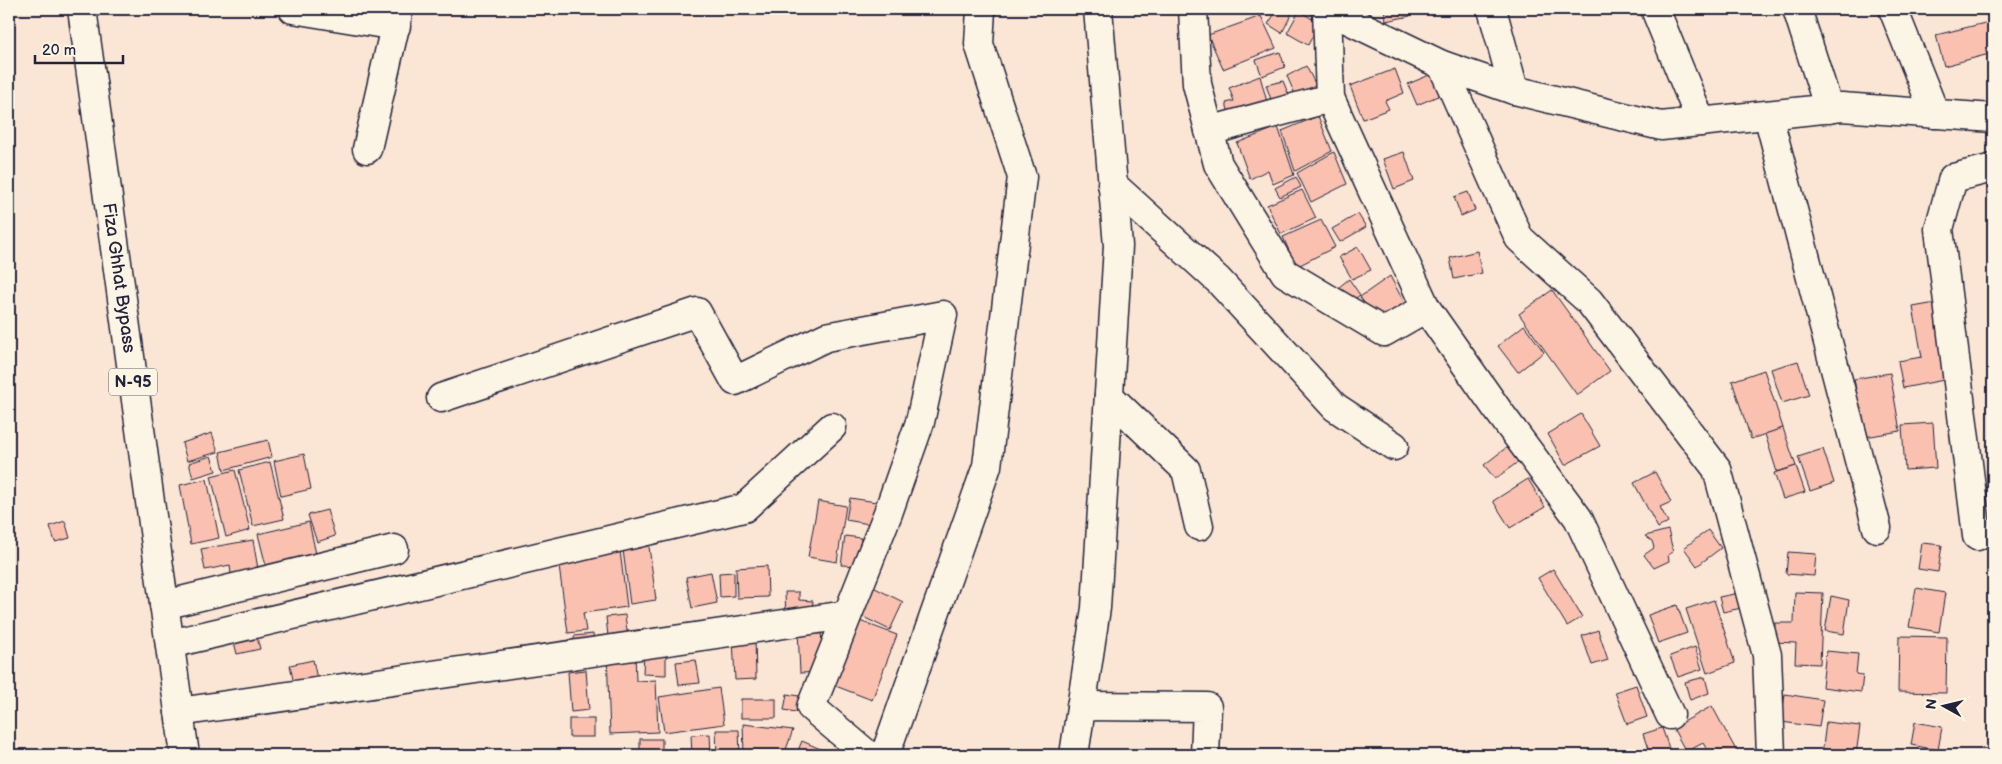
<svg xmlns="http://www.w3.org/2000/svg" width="2002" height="764" font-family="'Balsamiq Sans',sans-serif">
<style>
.building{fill:#fac1b1;stroke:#22223b}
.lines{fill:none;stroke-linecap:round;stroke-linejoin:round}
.minor-casing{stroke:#22223b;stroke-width:31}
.highway-casing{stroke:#22223b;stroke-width:31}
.minor{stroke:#fcf5e5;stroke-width:28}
.highway{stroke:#fcf5e5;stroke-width:28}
.labels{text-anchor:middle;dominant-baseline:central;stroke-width:4;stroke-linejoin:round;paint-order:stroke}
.shield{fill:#fcf5e5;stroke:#63616e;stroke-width:1}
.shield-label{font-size:16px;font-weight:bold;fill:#22223b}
.street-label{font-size:18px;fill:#22223b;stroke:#fcf5e5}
</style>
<rect width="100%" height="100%" fill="#fbe5d5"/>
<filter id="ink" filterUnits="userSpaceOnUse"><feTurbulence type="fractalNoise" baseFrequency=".02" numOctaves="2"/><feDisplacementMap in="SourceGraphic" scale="10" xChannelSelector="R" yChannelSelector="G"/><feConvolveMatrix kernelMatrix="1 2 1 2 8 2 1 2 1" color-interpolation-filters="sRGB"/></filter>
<g filter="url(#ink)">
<g class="building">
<path d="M1242,9H1256V14L1242,12Z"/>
<path d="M1278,9H1294L1282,33L1268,24Z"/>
<path d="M1384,9H1409L1410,16L1386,21Z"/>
<path d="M1299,11L1319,23L1308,45L1287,33Z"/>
<path d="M1261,16L1276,48L1223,69L1208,35Z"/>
<path d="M1993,21V53L1944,66L1936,35Z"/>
<path d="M1280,52L1285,67L1262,76L1256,60Z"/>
<path d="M1306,66L1318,89L1297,99L1287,76Z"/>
<path d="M1395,69L1404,93L1385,101L1389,109L1363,119L1350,86Z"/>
<path d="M1439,71L1447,92L1417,105L1408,84Z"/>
<path d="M1260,76L1270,113L1232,124L1226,103L1234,101L1229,88Z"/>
<path d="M1283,81L1293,105L1275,111L1266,85Z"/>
<path d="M1318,116L1332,151L1295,171L1282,131Z"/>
<path d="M1278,127L1294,175L1273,184L1268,170L1250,179L1237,143Z"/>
<path d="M1334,152L1347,184L1311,202L1297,173Z"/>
<path d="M1404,152L1414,181L1394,189L1383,159Z"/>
<path d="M1296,177L1301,187L1280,197L1275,188Z"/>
<path d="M1302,190L1316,218L1281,234L1267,205Z"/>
<path d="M1468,192L1475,210L1461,216L1454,197Z"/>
<path d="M1358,214L1366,227L1340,242L1332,229Z"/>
<path d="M1321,220L1335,247L1296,267L1283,237Z"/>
<path d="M1358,247L1371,270L1352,279L1339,257Z"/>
<path d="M1477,251L1482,273L1454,279L1450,258Z"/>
<path d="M1390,276L1407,308L1378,322L1360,297Z"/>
<path d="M1349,279L1360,295L1344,307L1333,292Z"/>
<path d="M1552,290L1610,371L1577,395L1519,314Z"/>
<path d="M1941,302L1954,378L1903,388L1898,361L1922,357L1913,307Z"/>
<path d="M1524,325L1544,352L1518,372L1498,346Z"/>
<path d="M1798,361L1809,395L1782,403L1771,369Z"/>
<path d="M1764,370L1783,428L1751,439L1732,381Z"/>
<path d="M1890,373L1900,431L1865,437L1854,379Z"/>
<path d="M1581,414L1600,446L1565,465L1548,434Z"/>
<path d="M1933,423L1936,468L1905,470L1902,425Z"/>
<path d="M1783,428L1796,466L1777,472L1765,434Z"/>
<path d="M212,433L218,452L187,461L182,443Z"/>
<path d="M268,440L272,457L224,470L220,452Z"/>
<path d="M1507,447L1518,462L1495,479L1484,465Z"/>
<path d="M1823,449L1834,483L1810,491L1798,457Z"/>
<path d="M304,454L311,489L281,496L274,461Z"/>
<path d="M211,456L216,471L193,478L189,463Z"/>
<path d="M270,462L284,519L253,526L239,470Z"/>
<path d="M1796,466L1805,492L1783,499L1774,473Z"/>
<path d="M235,470L250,530L226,537L211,476Z"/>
<path d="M1655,472L1671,502L1660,507L1668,522L1658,528L1634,483Z"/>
<path d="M207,479L219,538L191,544L180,485Z"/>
<path d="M1528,479L1545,507L1510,528L1493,501Z"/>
<path d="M850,498L883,503L869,524L846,520Z"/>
<path d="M818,501L846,506L837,562L808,557Z"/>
<path d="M327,510L335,536L317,542L308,515Z"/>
<path d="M65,521L70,538L55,542L50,526Z"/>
<path d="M309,522L316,554L266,566L258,534Z"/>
<path d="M1668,530L1673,551L1668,555L1669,561L1654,568L1644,555L1654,548L1652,541L1645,536Z"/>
<path d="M1708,530L1721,548L1697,566L1684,548Z"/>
<path d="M845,536L861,538L858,566L841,565Z"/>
<path d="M648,539L656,600L630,604L622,542Z"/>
<path d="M253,540L258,569L231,574L230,565L205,570L201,549Z"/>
<path d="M1922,543L1942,545L1938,572L1918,569Z"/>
<path d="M620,551L627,607L583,613L586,631L568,633L558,559Z"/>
<path d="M1788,552L1816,554L1814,576L1786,574Z"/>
<path d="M767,566L768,597L737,598L736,568Z"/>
<path d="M1553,569L1582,617L1567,626L1538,578Z"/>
<path d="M711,572L717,603L692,608L686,577Z"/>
<path d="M734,572V596L720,597L719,573Z"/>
<path d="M869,585L903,602L890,630L855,613Z"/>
<path d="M1916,588L1945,593L1939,632L1909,627Z"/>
<path d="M785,592H799V600L813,601L812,609L786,618Z"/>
<path d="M1744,592L1746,607L1723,612L1719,597Z"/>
<path d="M1795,592L1823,593L1820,664L1795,663L1796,643L1774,642L1775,623H1794Z"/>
<path d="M1831,596L1849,600L1844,634L1825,631Z"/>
<path d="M1714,600L1735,663L1707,673L1686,609Z"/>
<path d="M1677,605L1687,633L1658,643L1648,615Z"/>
<path d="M625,615L627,631L657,628L658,639L609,646L606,617Z"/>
<path d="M857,620L897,635L872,700L833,685Z"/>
<path d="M821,629L823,672L800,673L798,630Z"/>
<path d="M1598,630L1608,660L1592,665L1582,636Z"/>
<path d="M593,634L595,649L575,651L574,636Z"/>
<path d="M1899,636L1947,637L1946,693L1898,692Z"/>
<path d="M257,637L260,649L237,654L234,642Z"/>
<path d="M755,637L756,679L735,680L733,638Z"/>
<path d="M1695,647L1702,669L1678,677L1670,656Z"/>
<path d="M1826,651L1858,654L1856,674L1863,675L1861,692L1822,687Z"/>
<path d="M644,652H666V675L643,674Z"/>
<path d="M635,653L636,681L656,680L658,732L610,734L607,654Z"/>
<path d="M313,660L320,693L297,699L290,665Z"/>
<path d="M696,660L700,683L679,685L676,662Z"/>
<path d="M586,670L589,710L571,712L568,672Z"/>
<path d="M1705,677L1709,693L1690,700L1685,682Z"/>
<path d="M1636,685L1647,717L1627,724L1615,692Z"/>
<path d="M719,688L724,724L664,732L659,697Z"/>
<path d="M787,694L805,697L802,713L784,710Z"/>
<path d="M1785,694L1823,700L1819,727L1781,722Z"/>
<rect x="741" y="699" width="35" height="19"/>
<path d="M1712,706L1737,752L1732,755H1710L1703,743L1686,752L1673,728Z"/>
<rect x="569" y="719" width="25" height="18"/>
<path d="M1826,722L1860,726L1856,755H1822Z"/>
<path d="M1915,722L1942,727L1938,750L1911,745Z"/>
<path d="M743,724L793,730L784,755H744Z"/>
<path d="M1662,728L1671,754L1650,755L1643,734Z"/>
<path d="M716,730H739L740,755H717Z"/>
<path d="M710,734L711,755H692L691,735Z"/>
<rect x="640" y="739" width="22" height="16"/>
<path d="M802,741L825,751L823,755H796Z"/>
<path d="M671,749L683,750V755H670Z"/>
<path d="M1781,751L1813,755H1780Z"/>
</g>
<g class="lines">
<g class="minor-casing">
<g id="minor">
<path d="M293,9L396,26"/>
<path d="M1193,9L1197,84L1218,164L1285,273L1384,332L1426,308"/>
<path d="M1326,9L1442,65L1514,90L1661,126L1842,107L1993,118"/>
<path d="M1327,9L1330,98L1426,308L1497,409L1578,518L1670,715"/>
<path d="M1492,9L1514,90"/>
<path d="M1655,9L1701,122"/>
<path d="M1797,9L1829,109"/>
<path d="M1893,9L1935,114"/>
<path d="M1442,65L1519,238L1589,301L1717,469L1767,655L1771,755"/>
<path d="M1768,115L1877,528"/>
<path d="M1209,131L1330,98"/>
<path d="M367,149L399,9"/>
<path d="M1112,184L1218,280L1335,407L1394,446"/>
<path d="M1109,396L1186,470L1199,526"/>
<path d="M441,398L697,312L735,381L826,337L943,315L920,422L888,513L811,707L868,755"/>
<path d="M1977,536L1939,229L1953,178L1993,168"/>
<path d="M164,605L394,549"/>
<path d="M170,644L744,508L832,427"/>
<path d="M1081,706L1207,707L1205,755"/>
<path d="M179,712L846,615"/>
<path d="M885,755L987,466L1022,177L979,44L981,9"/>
<path d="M1074,755L1096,608L1118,246L1098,9"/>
</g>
</g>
<g class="highway-casing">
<path id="highway" d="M82,9L185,755"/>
</g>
<use href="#minor" class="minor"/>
<use href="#highway" class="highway"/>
</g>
</g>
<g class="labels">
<rect class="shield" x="109" y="368.5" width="48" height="27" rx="4"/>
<g class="shield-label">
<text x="133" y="382">N-95</text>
</g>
<g class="street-label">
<text transform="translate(119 278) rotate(82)">Fiza Ghhat Bypass</text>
</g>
</g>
<rect width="2002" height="764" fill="none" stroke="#fcf5e5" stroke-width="30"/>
<rect x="15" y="15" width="1972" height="734" fill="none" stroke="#22223b" stroke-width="2" filter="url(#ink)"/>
<g transform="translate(1944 706) rotate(278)" stroke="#fcf5e5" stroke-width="4" paint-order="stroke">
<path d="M0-4L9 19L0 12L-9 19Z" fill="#22223b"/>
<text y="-8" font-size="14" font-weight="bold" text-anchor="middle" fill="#22223b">N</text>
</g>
<path d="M35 55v8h88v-8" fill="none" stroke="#22223b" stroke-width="2.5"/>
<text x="42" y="55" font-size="15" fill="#22223b" stroke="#fcf5e5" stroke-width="4" paint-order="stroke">20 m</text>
</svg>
